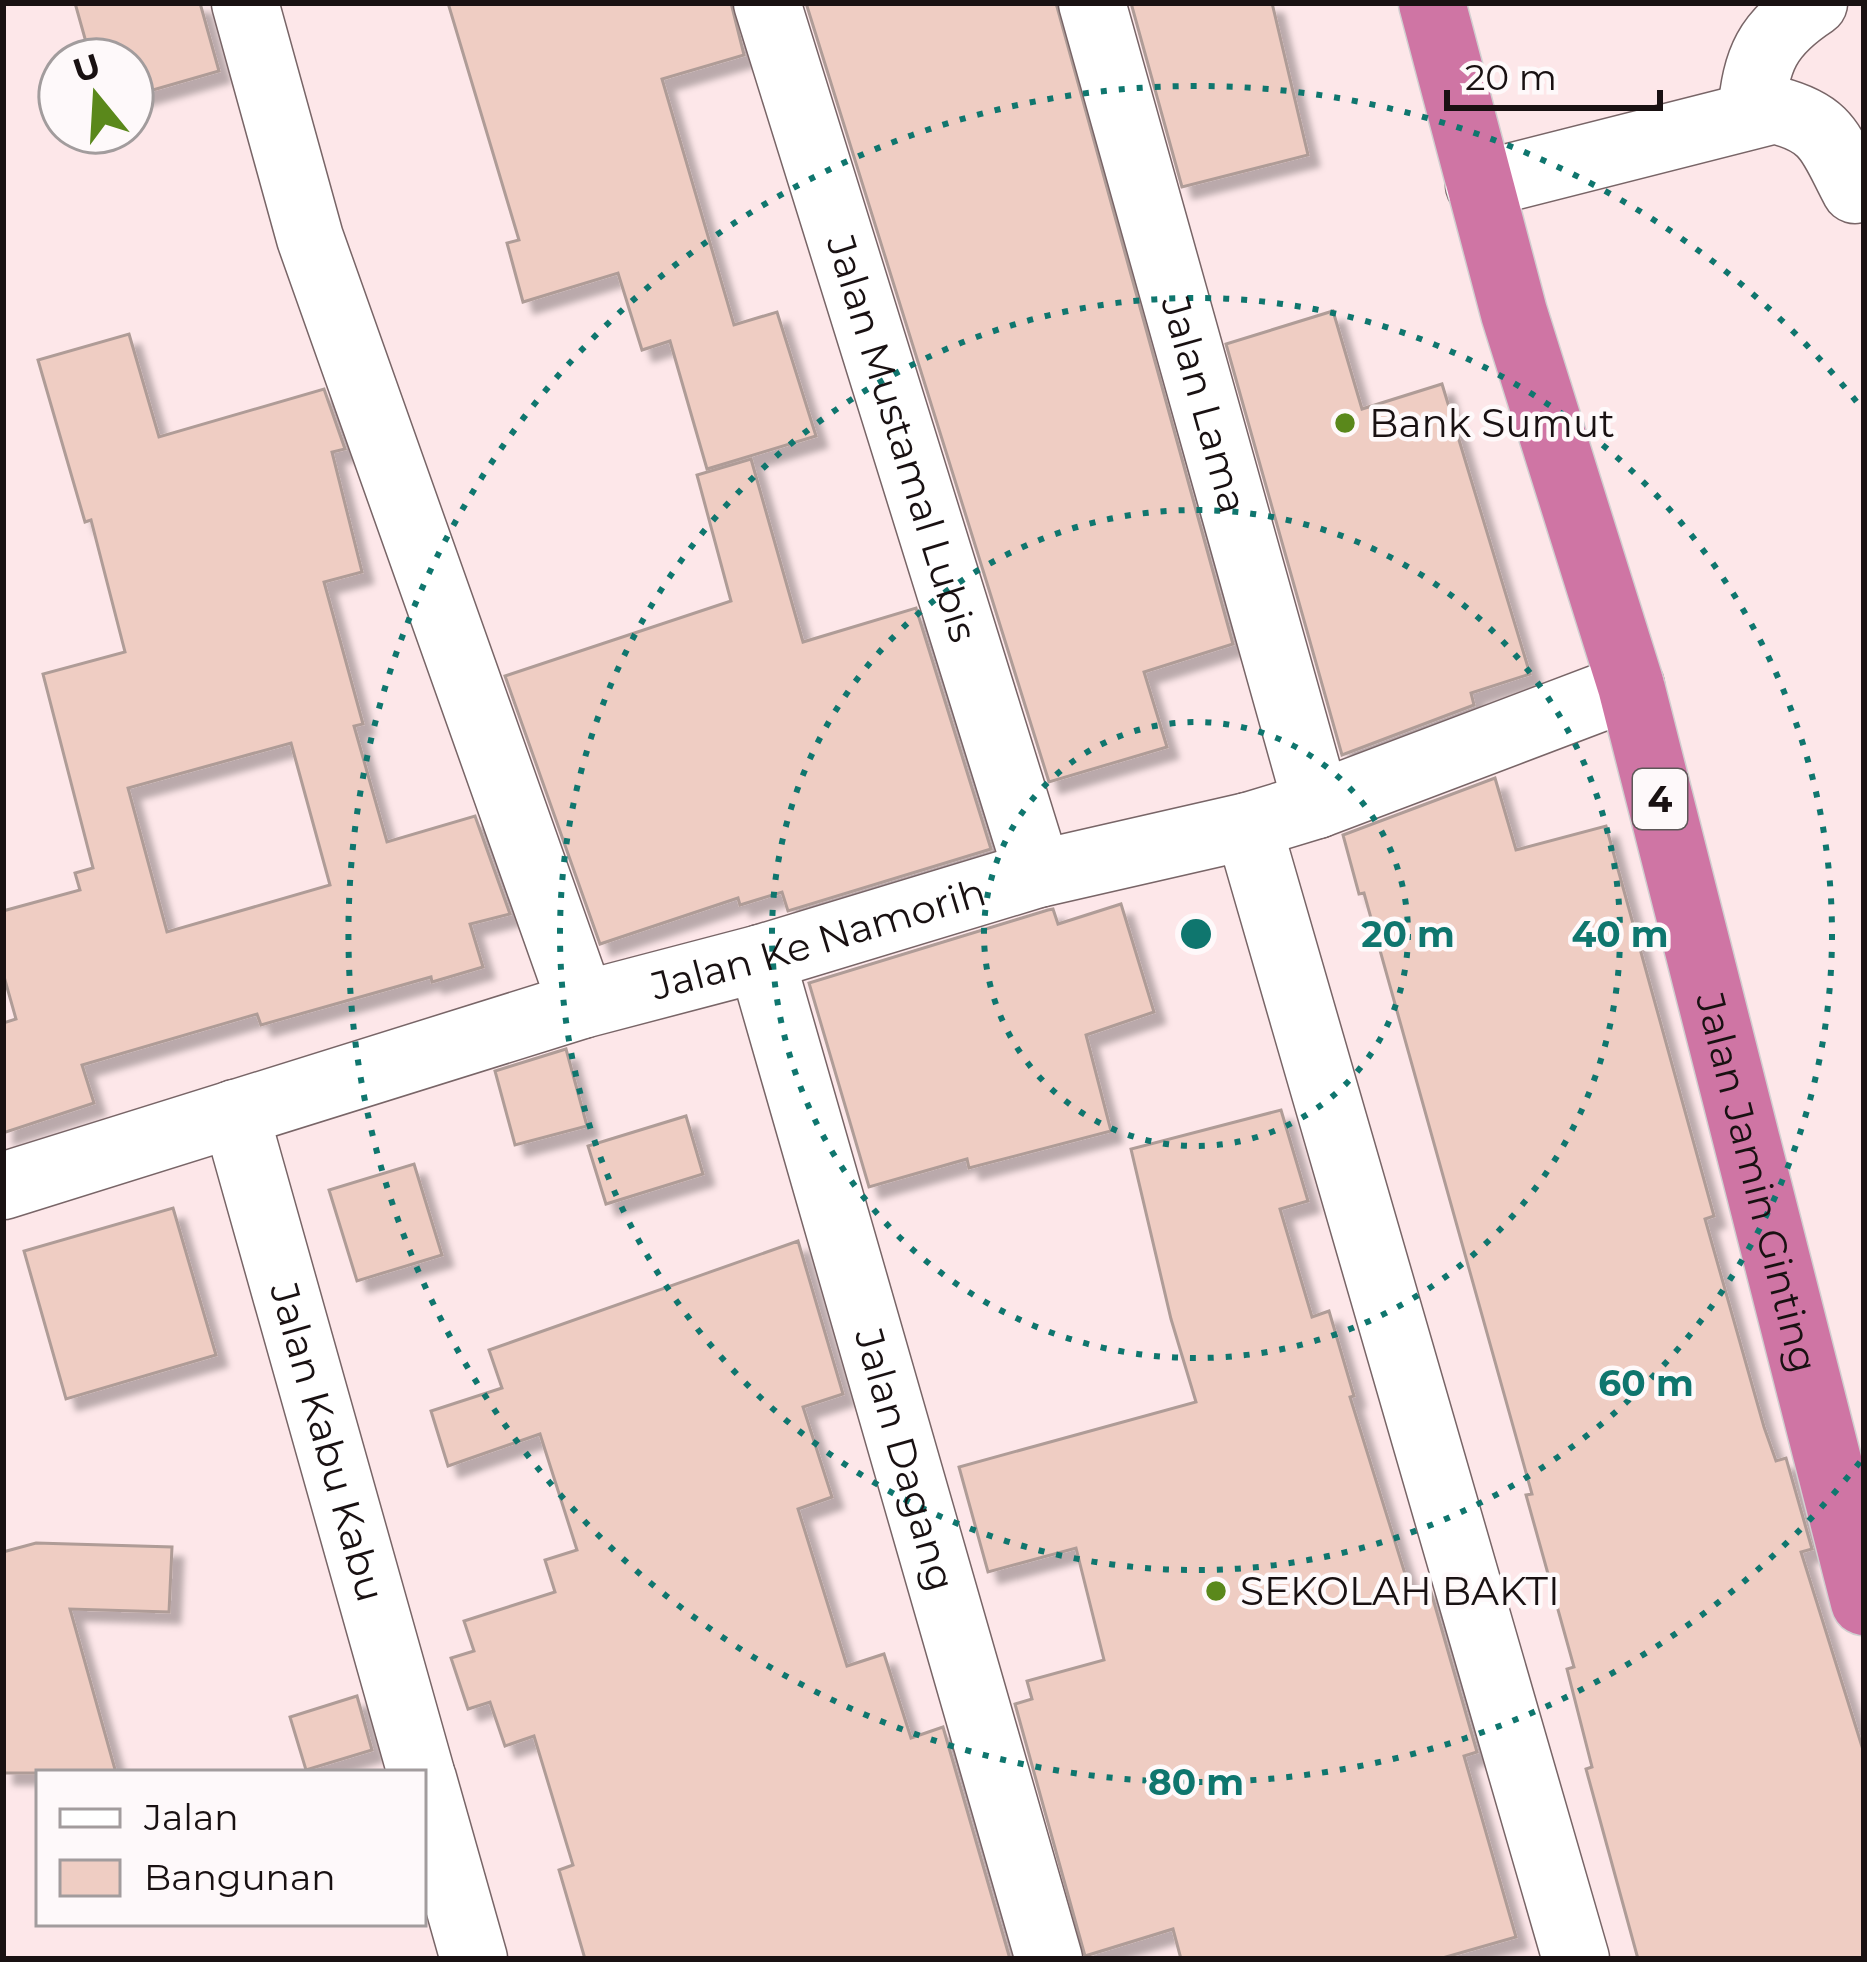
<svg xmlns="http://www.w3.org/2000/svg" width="1867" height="1962" font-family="Montserrat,sans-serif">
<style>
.building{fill:#efcdc3;stroke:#af9c97;stroke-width:3;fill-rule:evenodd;filter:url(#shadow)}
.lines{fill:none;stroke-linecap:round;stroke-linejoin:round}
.street-casing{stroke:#786567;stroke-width:69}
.secondary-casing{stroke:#786567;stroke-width:69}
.highway-casing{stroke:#d1cfd0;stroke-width:69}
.street{stroke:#fff;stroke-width:66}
.secondary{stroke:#fff;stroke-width:66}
.highway{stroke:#cf75a4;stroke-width:66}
.ring{fill:none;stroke:#0f766e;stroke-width:6;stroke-dasharray:6 12}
.poi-dot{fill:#5a881b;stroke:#fef9fa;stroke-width:4.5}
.labels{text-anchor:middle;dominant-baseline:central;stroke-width:9;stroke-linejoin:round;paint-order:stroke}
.shield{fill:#fef9fa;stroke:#5e5758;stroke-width:3}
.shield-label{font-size:36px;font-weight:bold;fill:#191112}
.street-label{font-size:39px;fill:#191112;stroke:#fef9fa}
.poi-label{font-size:39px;fill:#191112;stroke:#fef9fa;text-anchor:start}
.centre{fill:#0f766e;stroke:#fef9fa;stroke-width:6}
.ring-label{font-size:36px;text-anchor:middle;font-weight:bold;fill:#0f766e;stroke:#fef9fa;stroke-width:9;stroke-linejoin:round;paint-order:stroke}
</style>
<defs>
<filter id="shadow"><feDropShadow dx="11" dy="11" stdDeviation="3" flood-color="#0004"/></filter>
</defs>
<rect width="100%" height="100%" fill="#fde7e9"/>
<g class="building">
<path d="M75,3H200L219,71L132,96V60H91Z"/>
<path d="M448,3H731L744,55L662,79L734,325L777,312L816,436L707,469L670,341L642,350L618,273L523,302L507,243L519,240Z"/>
<path d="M806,3H1056L1233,644L1144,672L1167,747L1049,782Z"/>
<path d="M1131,3H1272L1308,155L1182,187Z"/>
<path d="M1333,311L1362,409L1442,384L1530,674L1471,693L1474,705L1342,755L1226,344Z"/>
<path d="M129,334L159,437L324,389L345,449L332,452L362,572L324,582L363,724L354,726L387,842L475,816L510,914L470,924L483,967L432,982L431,977L261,1025L257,1014L82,1065L94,1103L3,1133V1023L16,1019L3,973V911L80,890L75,873L93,868L43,674L125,652L91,520L85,522L38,360ZM291,743L330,885L167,932L128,788Z"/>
<path d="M751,459L803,642L916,608L991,849L788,911L782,892L740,905L738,898L600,944L505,676L731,601L697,475Z"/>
<path d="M1495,778L1516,850L1606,826L1714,1216L1705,1219L1764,1427L1776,1461L1786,1458L1812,1549L1801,1552L1864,1753V1959H1638L1586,1769L1592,1767L1567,1669L1574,1667L1526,1495L1532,1494L1364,893L1359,894L1343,835Z"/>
<path d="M1121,904L1154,1012L1086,1035L1111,1131L969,1168L967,1159L869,1187L809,983L1048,910L1053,909L1058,924Z"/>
<path d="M566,1049L587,1126L515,1145L495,1071Z"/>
<path d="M1281,1110L1308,1201L1280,1209L1312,1317L1329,1311L1354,1396L1350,1397L1410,1590L1429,1585L1477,1752L1464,1756L1516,1937L1439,1959H1181L1173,1929L1085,1956L1015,1704L1032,1699L1027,1681L1104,1660L1076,1548L988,1572L959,1467L1196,1402L1171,1319L1131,1149Z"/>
<path d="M686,1116L703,1174L606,1204L588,1146Z"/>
<path d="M414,1164L442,1255L357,1281L329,1190Z"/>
<path d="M173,1208L216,1355L66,1399L24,1251Z"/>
<path d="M798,1241L843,1394L803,1407L832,1497L798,1509L847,1666L884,1654L911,1738L943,1727L1010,1959H585L559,1870L573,1865L534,1736L505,1746L490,1702L468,1709L451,1658L474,1651L464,1621L555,1592L545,1560L577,1550L540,1434L448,1466L431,1411L502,1388L489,1350Z"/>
<path d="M36,1543L172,1547L169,1612L70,1609L116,1773H3V1552Z"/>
<path d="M357,1696L372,1750L306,1770L290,1717Z"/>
</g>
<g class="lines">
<g class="street-casing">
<g id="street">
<path d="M245,3L310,238L582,1005"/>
<path id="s1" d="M767,3L1038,874"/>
<path id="s2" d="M1092,3L1317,805"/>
<path d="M1751,114C1756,59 1767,34 1814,3"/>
<path d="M1479,185L1775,110C1829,124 1830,143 1855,190"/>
<path d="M1248,826L1576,1959"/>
<path id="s3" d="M761,958L1049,1959"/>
<path id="s4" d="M235,1113L421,1773"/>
<path d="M423,1779L474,1959"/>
</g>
</g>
<g class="secondary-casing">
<g id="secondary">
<path id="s5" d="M3,1186L582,1005L761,958L1038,874L1248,826L1317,805L1631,686"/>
</g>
</g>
<g class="highway-casing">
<g id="highway">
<path id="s6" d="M1432,3L1514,313L1631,686L1864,1602"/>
</g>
</g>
<use href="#street" class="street"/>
<use href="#secondary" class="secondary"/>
<use href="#highway" class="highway"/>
</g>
<g class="ring">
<circle cx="1196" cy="934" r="212"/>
<circle cx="1196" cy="934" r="424"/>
<circle cx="1196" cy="934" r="636"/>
<path d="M1860 1462A848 848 0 1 1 1860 406"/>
</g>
<g class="poi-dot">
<circle cx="1345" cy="423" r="12"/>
<circle cx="1216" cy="1591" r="12"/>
</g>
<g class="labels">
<rect class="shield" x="1633" y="769" width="54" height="60" rx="9"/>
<g class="shield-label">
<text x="1660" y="799">4</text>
</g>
<g class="street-label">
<text stroke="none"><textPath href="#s2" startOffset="417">Jalan Lama</textPath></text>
<text stroke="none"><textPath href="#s1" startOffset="456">Jalan Mustamal Lubis</textPath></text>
<text stroke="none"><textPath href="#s5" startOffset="852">Jalan Ke Namorih</textPath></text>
<text stroke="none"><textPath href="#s6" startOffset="1224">Jalan Jamin Ginting</textPath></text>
<text stroke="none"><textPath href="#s4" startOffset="342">Jalan Kabu Kabu</textPath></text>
<text stroke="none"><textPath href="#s3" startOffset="522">Jalan Dagang</textPath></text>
</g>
<g class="poi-label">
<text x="1369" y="423">Bank Sumut</text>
<text x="1240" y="1591">SEKOLAH BAKTI</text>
</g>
</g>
<circle cx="1196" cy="934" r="18" class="centre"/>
<g class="ring-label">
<text x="1408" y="947">20 m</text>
<text x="1620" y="947">40 m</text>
<text x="1646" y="1396">60 m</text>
<text x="1196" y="1795">80 m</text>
</g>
<rect width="1867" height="1962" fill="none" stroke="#191112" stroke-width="12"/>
<rect x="36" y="1770" width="390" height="156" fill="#fef9fa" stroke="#a29c9d" stroke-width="3"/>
<rect x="60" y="1809" width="60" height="18" fill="#ffffff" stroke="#a29c9d" stroke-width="3"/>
<text x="144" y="1830" font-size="36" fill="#191112">Jalan</text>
<rect x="60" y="1860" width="60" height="36" fill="#efcdc3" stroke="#a29c9d" stroke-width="3"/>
<text x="144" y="1890" font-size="36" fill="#191112">Bangunan</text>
<g transform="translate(96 96) rotate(342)"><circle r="57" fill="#fef9fa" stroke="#a29c9d" stroke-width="3"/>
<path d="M0-9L21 45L0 30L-21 45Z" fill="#5a881b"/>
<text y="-18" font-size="33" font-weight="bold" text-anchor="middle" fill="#191112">U</text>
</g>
<path d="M1447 90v18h213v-18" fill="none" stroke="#191112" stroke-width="6"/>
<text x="1465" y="90" font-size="36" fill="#191112" stroke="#fef9fa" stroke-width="9" paint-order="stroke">20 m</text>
</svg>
